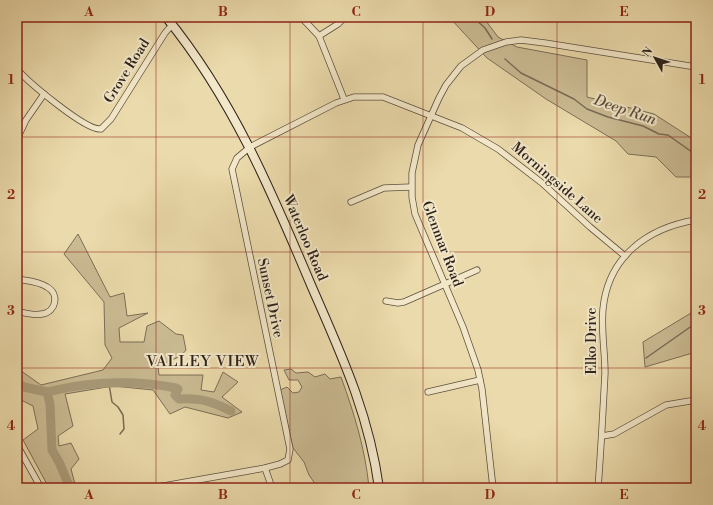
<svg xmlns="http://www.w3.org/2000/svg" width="713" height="505" font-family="'Libre Bodoni',serif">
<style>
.green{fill:#cbbb93;stroke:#7c6e58}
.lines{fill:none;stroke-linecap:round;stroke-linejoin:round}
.stream{stroke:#786b54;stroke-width:1.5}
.river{stroke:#aa9b7a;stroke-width:9}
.minor-casing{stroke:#5c5040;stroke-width:7}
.secondary-casing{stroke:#2d221c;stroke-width:10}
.minor{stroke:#f2e7c8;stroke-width:5.5}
.secondary{stroke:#f2e7c8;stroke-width:8}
.grid{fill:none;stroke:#8f2418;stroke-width:1;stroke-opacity:0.55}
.labels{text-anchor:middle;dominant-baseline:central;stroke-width:4;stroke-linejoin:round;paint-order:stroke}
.street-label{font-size:14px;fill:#2d221c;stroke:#f2e7c8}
.water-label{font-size:15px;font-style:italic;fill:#594c3d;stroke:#f2e7c8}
.neighbourhood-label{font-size:15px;letter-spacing:1px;fill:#2d221c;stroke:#f2e7c8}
.neatline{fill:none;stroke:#8f2418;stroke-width:1.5}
.grid-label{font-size:13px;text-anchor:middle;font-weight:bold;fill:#8f2418}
</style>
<rect width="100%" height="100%" fill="#ebdaab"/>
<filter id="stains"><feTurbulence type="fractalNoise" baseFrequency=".005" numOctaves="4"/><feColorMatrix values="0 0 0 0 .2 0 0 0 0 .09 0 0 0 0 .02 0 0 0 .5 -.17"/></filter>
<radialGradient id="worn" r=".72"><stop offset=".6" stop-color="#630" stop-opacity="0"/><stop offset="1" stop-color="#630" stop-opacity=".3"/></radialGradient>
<g class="green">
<path d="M446,17H483L498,37L517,47L587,60V97L654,114L696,141V177H676L656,157L628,154L616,141L546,99L487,58L450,18Z"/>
<path d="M78,234L110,297L124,293L127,316L148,313L119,328L120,342H144L147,326L159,321L176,334L183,335L186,350L181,356L158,366L159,375H203L201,390L214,392L223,372L238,382L222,397L242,412L228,418L185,407L170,414L153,390L113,386L65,394L73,426L58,436L59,446L71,443L79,459L71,469L76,488H49L23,440L38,429L33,406L17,398V368L41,385L103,370L112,358L105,345L104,302L64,254Z"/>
<path d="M696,310V352L645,367L643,342Z"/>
<path d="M291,369L296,373L308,372L315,377L325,374L330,379L341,377C354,413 365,448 369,487L318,488L309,475L304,462L293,448L280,390L287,387L293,393L299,392L302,387L298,380H289L284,370Z"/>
</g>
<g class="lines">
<g class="stream">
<path d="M473,17L485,28L492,39"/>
<path d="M505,59L521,73L574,99L587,109L608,117L643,126L659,134L668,135L696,155"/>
<path d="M646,358L696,323"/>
<path d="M109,384L112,402L118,407L123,415L124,429L120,434"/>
</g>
<g class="river">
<path d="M17,383L24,387L47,392L50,404L52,450L60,464L70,488"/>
<path d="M47,392C88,382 134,380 176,388L178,389L175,395L179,399C201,398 211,401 231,411"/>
</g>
<g class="minor-casing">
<g id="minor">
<path d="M301,17L319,36L344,99"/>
<path d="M319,36L338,24L345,17"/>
<path d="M17,69C28,82 86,131 101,129L111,119L165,33L172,25"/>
<path d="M17,139L26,120L44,94"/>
<path d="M351,202L384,188L411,187"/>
<path d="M17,279C27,281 38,281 47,287C60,294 56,312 42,314C34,316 25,313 17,311"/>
<path d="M386,301L398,303L404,302L477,270"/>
<path d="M428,392L480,380"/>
<path d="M602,436L614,434L666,405L696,400"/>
<path d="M17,445L41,488"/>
<path d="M265,468L272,488"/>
<path d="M152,488L265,468L280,464L288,460L290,449L232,169L237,158L250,147L336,103L354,97H383L462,128L498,149L542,183L590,227L625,256"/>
<path d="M493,488L482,389L478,370L463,327L415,214L412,197V173L418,145L439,98L446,85L461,66L483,50L506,42L521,40L545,43L696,67"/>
<path d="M598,488C601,450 603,411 605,373C605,352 601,330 603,309C608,257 647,228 696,220"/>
</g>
</g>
<g class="secondary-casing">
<path id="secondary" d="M166,17C232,98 271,190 311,285C341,354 369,413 379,488"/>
</g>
<use href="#minor" class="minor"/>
<use href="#secondary" class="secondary"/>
</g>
<path class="grid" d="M156,17V488M290,17V488M423,17V488M557,17V488M17,137H696M17,252H696M17,368H696"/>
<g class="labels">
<g class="street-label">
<text transform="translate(127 71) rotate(-58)">Grove Road</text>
<text transform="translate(557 183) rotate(41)">Morningside Lane</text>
<text transform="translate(305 238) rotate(67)">Waterloo Road</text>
<text transform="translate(442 244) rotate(69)">Glenmar Road</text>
<text transform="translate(270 298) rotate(78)">Sunset Drive</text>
<text transform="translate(592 341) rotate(-90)">Elko Drive</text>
</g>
<g class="water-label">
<text transform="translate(625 110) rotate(19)">Deep Run</text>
</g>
<g class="neighbourhood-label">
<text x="203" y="361">VALLEY VIEW</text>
</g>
</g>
<rect width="713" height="505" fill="none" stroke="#ebdaab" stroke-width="44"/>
<g transform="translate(655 58) rotate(309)" stroke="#f2e7c8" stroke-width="3" paint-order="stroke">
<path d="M0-3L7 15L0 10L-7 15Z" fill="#2d221c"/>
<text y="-6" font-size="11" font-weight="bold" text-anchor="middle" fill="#2d221c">N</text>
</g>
<rect x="22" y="22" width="669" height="461" class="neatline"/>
<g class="grid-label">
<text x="89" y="16">A</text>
<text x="223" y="16">B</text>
<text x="356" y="16">C</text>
<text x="490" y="16">D</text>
<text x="624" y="16">E</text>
<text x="11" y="84">1</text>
<text x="702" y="84">1</text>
<text x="11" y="199">2</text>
<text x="702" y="199">2</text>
<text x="11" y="315">3</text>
<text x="702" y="315">3</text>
<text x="11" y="430">4</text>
<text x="702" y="430">4</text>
<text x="89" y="499">A</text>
<text x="223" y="499">B</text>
<text x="356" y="499">C</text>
<text x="490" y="499">D</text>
<text x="624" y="499">E</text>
</g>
<rect width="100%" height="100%" filter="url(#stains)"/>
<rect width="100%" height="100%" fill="url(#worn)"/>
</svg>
